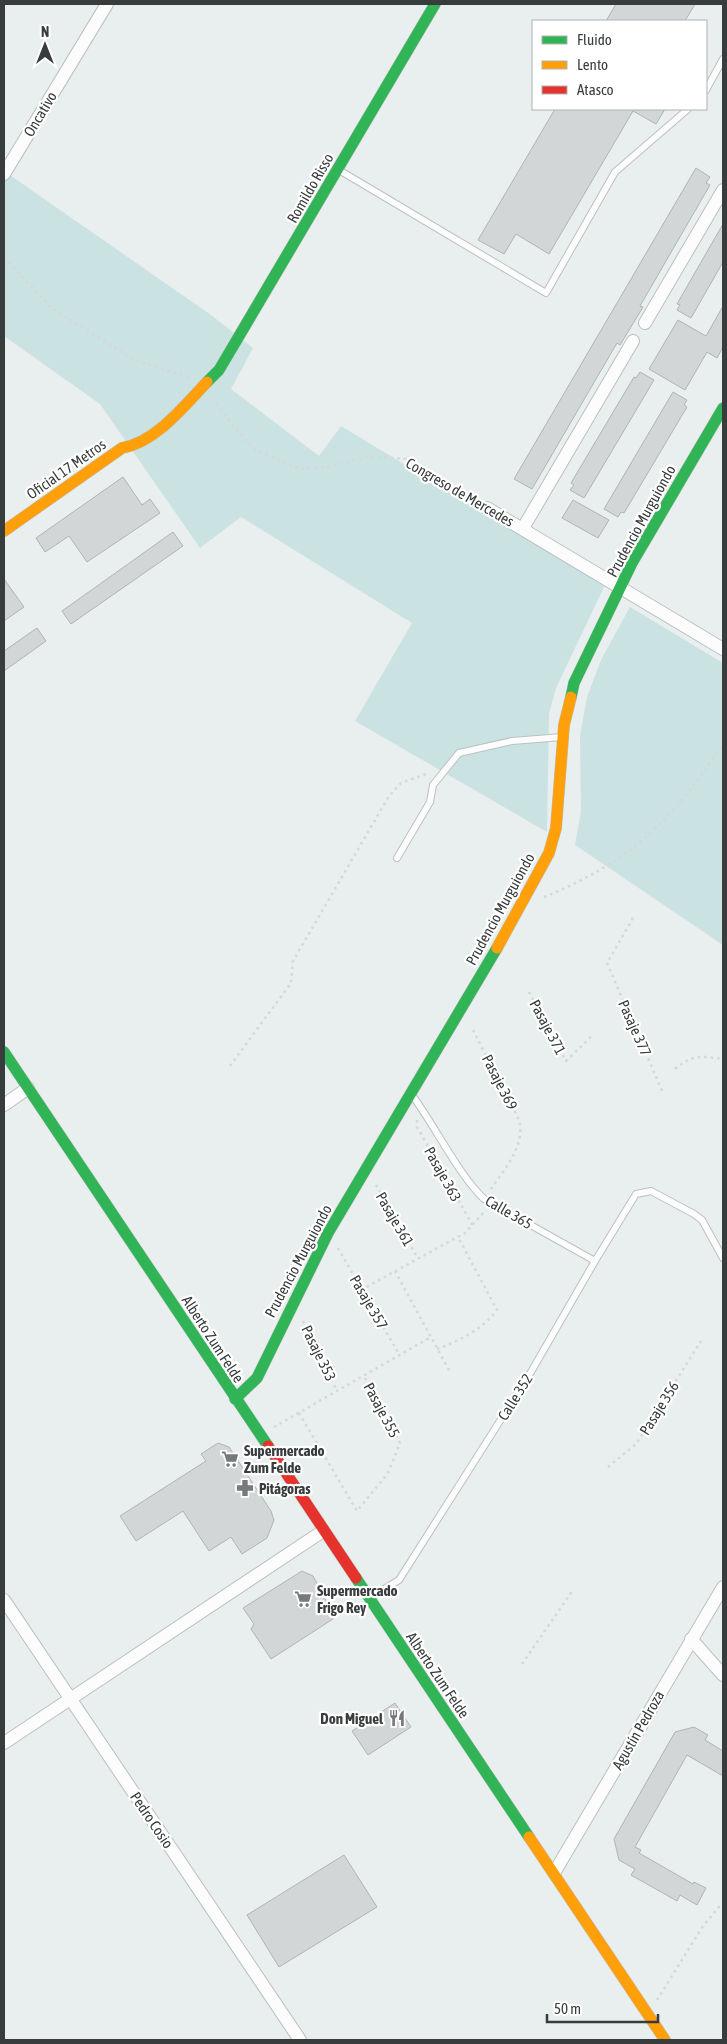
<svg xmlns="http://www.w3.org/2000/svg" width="727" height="2044" font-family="'Asap Condensed',sans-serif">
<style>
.green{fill:#cbe2e2}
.building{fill:#d2d6d6;stroke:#b0b4b4}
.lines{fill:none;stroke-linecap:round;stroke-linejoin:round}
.lane-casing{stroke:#bcc0c0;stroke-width:8}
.street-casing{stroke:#bcc0c0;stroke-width:14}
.fast-casing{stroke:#bcc0c0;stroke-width:12}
.slow-casing{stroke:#bcc0c0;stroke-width:12}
.jam-casing{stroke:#bcc0c0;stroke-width:12}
.path{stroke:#d6d7d7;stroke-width:2.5;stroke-dasharray:2.5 4;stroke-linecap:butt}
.lane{stroke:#fcfcfc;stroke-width:6}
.street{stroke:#fcfcfc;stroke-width:12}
.fast{stroke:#30b455;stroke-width:11}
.slow{stroke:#ff9f0a;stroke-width:11}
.jam{stroke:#e5322d;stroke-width:11}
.labels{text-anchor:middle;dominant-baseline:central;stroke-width:4.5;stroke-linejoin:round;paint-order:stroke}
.street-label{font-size:15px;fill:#393c3c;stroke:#fff}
.poi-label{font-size:15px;font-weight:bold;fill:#393c3c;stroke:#fff;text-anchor:start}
</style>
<rect width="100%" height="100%" fill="#e9eeee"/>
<g class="green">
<path d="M4,171L211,315L253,348L231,389L319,456L341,426L602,584L604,587L556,688L549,714L547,832L355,721L412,623L241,517L200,548L100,404L4,336Z"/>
<path d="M630,607L723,663V945L575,845L581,811L580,736L587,697L601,660Z"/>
</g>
<g class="building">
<path d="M616,4H695L685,21H606Z"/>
<path d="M555,109H665L656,124L633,111L549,254L516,234L504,254L478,240Z"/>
<path d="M696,168L710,177L706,183L710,185L640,306L643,307L620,345L617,343L532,489L514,479Z"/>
<path d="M723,224V262L691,318L677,310L680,305L677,304Z"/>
<path d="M723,306V347L717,358L707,352L685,390L649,369L678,320L706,336Z"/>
<path d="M640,372L654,380L584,498L570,490L574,485L571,483L634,377L636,378Z"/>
<path d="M673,392L687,400L684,405L687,407L624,513L621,512L618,517L604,509Z"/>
<path d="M123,477L142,505L150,499L160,513L87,562L69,536L45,552L36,538Z"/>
<path d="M573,500L609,520L598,538L562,518Z"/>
<path d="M173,532L183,546L71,624L62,611Z"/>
<path d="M4,579L24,607L4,621Z"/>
<path d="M37,628L46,641L4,671V651Z"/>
<path d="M218,1443L229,1447L271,1511L274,1520L267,1538L242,1554L231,1537L209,1551L183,1511L136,1541L120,1516L206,1461L201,1454Z"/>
<path d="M302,1571L313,1576L333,1614V1619L271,1659L251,1629L254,1624L243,1608Z"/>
<path d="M395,1703L411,1727L368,1755L352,1731Z"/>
<path d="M694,1727L708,1735L705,1740L723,1751V1776L687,1755L635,1847L641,1850L639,1853L693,1884L694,1882L706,1888L697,1905L680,1895L677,1901L631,1875L635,1869L619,1860L614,1839L675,1732Z"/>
<path d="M344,1855L377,1907L279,1967L247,1915Z"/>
</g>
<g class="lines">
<g class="lane-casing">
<g id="lane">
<path d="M706,90L723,59"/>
<path d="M339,170L546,293L615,172L688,109"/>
<path d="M397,858L430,802L433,785L459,753L512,741L562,737"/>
<path d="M412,1095C435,1126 458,1174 484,1199L595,1261"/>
<path d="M371,1597L399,1580L531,1372L595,1261L636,1194L651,1191L694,1214L702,1220L723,1258"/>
</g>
</g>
<g class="street-casing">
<g id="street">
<path d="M4,174L107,4"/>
<path d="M645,323L723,190"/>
<path d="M487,508L723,649"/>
<path d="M523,528L633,341"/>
<path d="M4,1105L28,1088"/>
<path d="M4,1600L300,2040"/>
<path d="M691,1639L723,1675"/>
<path d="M4,1743L323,1531"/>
<path d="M554,1873L723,1587"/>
</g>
</g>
<g class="fast-casing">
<g id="fast">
<path d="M207,382L219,370L435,4"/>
<path d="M571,697L574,683L632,563L723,408"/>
<path d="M4,1052L268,1446"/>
<path d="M235,1399L257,1378L328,1233L497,948"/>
<path d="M356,1578L529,1837"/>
</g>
</g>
<g class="slow-casing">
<g id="slow">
<path d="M4,531L122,448C156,442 184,406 207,382"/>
<path d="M497,948L549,853L556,828L564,725L571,697"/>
<path d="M529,1837L665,2040"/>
</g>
</g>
<g class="jam-casing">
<path id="jam" d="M268,1446L356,1578"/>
</g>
<g class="path">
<path d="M4,258L52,308L132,359L189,377"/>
<path d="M212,399L252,448L300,469L333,466L369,456L406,459L475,501"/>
<path d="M544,897C594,877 639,849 674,809C692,789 707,766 723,744"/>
<path d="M633,918L607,963L663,1093"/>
<path d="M529,992L566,1061L591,1037"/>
<path d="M473,1030L519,1120C526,1146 503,1171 489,1192"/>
<path d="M230,1066L291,983L293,961L389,796L401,783L429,773"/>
<path d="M675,1069C693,1054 701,1056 723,1059"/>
<path d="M417,1120V1127L473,1226"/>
<path d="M376,1185L417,1257"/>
<path d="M338,1248L400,1356"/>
<path d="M395,1271L450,1372"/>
<path d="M361,1290L465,1233L486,1210"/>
<path d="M303,1321L337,1391"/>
<path d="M437,1349C459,1341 483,1329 497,1310L458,1237"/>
<path d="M299,1413L357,1511L388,1473L400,1443L364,1376"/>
<path d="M274,1427L431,1337"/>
<path d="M608,1467L636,1444L701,1341"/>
<path d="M522,1664L573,1590"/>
<path d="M657,2000L703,1926L723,1902"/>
</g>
<use href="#lane" class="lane"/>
<use href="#street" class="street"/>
<use href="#fast" class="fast"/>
<use href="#slow" class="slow"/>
<use href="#jam" class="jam"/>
</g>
<defs>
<g id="supermarket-bare" transform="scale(1.35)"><path d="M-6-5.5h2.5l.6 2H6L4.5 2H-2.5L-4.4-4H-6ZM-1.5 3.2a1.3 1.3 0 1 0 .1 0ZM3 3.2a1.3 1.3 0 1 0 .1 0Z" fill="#777a7a" stroke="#fff" stroke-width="2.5" paint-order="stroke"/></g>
<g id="pharmacy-bare" transform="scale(1.35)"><path d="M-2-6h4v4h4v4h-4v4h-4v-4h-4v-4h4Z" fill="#777a7a" stroke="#fff" stroke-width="2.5" paint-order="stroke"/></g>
<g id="restaurant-bare" transform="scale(1.35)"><path d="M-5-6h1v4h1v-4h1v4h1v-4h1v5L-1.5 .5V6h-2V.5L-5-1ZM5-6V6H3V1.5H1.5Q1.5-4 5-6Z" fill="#777a7a" stroke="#fff" stroke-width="2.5" paint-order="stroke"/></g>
</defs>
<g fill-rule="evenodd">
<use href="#supermarket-bare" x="230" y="1459"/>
<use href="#pharmacy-bare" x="245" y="1488"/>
<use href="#supermarket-bare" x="303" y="1599"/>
<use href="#restaurant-bare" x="397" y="1718"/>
</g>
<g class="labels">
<g class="street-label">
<text transform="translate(40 114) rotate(-59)">Oncativo</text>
<text transform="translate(310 188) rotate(-60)">Romildo Risso</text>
<text transform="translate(66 469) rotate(-35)">Oficial 17 Metros</text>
<text transform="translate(460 492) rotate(30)">Congreso de Mercedes</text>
<text transform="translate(641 521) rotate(-61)">Prudencio Murguiondo</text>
<text transform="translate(500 909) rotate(-61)">Prudencio Murguiondo</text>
<text transform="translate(548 1027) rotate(62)">Pasaje 371</text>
<text transform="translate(635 1028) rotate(66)">Pasaje 377</text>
<text transform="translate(500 1082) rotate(63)">Pasaje 369</text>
<text transform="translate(443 1174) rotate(61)">Pasaje 363</text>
<text transform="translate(509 1212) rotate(30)">Calle 365</text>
<text transform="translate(395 1219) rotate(60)">Pasaje 361</text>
<text transform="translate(298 1261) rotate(-62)">Prudencio Murguiondo</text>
<text transform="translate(369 1302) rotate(60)">Pasaje 357</text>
<text transform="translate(213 1339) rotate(57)">Alberto Zum Felde</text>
<text transform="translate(319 1353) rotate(64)">Pasaje 353</text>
<text transform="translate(515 1397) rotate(-58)">Calle 352</text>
<text transform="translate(659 1408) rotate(-58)">Pasaje 356</text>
<text transform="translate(382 1410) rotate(62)">Pasaje 355</text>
<text transform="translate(438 1675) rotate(56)">Alberto Zum Felde</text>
<text transform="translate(638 1730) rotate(-60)">Agustín Pedroza</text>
<text transform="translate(152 1820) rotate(56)">Pedro Cosio</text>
</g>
<g class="poi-label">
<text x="244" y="1450">Supermercado<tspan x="244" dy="17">Zum Felde</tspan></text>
<text x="259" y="1488">Pitágoras</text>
<text x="317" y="1590">Supermercado<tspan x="317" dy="17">Frigo Rey</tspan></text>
<text x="383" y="1718" text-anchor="end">Don Miguel</text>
</g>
</g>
<rect width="727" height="2044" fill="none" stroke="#393c3c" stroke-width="10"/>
<rect x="532" y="20" width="175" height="90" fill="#ffffff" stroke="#b0b1b1"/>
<rect x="542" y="36" width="25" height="8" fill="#30b455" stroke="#b0b1b1"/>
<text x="577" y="45" font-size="15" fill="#393c3c">Fluido</text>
<rect x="542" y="61" width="25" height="8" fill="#ff9f0a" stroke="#b0b1b1"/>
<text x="577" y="70" font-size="15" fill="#393c3c">Lento</text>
<rect x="542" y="86" width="25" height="8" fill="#e5322d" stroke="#b0b1b1"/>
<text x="577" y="95" font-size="15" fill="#393c3c">Atasco</text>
<g transform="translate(45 45)" stroke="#ffffff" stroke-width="4" paint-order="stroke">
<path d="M0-4L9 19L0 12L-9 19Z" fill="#393c3c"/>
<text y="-8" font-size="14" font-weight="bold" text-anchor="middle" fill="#393c3c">N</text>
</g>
<path d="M547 2014v8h111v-8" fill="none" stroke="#393c3c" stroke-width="2.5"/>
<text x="554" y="2014" font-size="15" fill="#393c3c" stroke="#ffffff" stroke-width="4" paint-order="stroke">50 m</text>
</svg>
